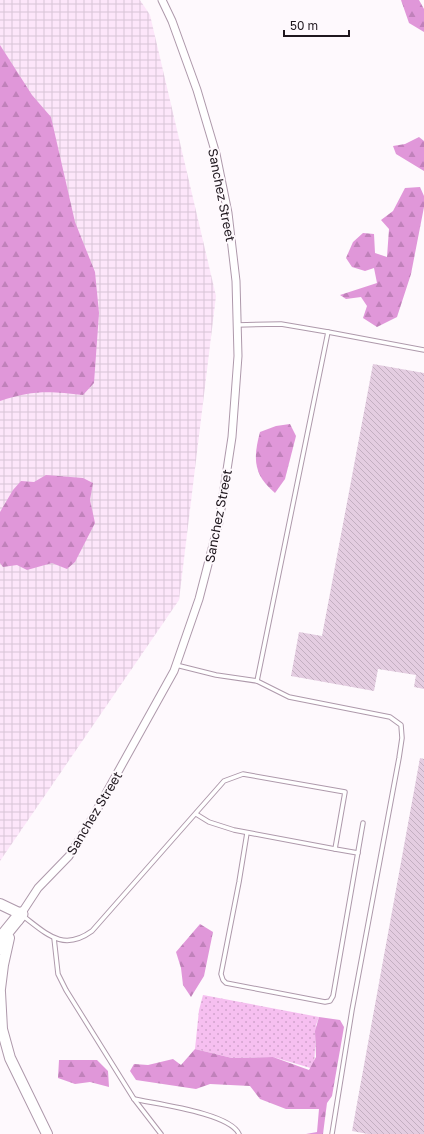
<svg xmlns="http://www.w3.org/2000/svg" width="424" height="1134" font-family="'Golos Text',sans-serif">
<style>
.industrial{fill:url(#industrial-grid)}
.grass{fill:url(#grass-dots)}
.forest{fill:url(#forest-firs)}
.building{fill:url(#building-back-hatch)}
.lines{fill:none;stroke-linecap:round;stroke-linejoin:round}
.lane-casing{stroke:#ae99ab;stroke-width:5.5}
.street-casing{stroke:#ae99ab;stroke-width:9}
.secondary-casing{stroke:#ae99ab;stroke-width:12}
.highway-casing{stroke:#ae99ab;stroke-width:15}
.lane{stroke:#fff;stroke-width:3.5}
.street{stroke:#fff;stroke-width:7}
.secondary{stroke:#fff;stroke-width:10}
.highway{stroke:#fff;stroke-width:13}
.labels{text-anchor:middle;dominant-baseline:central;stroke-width:4;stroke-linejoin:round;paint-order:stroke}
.street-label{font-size:13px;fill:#1f171e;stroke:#fef9fd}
</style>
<defs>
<pattern id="industrial-grid" width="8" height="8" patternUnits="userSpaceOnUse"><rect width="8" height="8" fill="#fde6fa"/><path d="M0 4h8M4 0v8" fill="none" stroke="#d8c5d6"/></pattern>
<pattern id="grass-dots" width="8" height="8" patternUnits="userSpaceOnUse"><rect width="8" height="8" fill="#f6bff0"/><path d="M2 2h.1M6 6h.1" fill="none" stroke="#d2a3cd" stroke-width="1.8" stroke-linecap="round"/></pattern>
<pattern id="forest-firs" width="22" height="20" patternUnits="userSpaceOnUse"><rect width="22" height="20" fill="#e097d9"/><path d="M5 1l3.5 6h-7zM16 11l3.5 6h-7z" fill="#c081ba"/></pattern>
<pattern id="building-back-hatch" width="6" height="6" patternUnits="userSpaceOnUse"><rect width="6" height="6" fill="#e4cde1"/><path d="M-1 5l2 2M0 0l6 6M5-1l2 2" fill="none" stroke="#c3afc1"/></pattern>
</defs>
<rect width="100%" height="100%" fill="#fef9fd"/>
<path class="industrial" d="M0,0H140L150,15L216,296L179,600L0,861Z"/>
<path class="grass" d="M203,995L319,1017L316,1025L314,1069L273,1057L232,1058L195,1049L199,1010Z"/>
<g class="forest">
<path d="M401,0H419L424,9V32L409,23Z"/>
<path d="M0,45L32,95L51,117L75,222L95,272L99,313L94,383L83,395C50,391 32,390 0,401Z"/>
<path d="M419,137L424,141V171L396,154L393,146L405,144Z"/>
<path d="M420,187L424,196V207L411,274L397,317L377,327L363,318L367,306L361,297L346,299L340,295L377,283L374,268L365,271L352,267L346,258L353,242L363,233L374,234L375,253L387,257L389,229L381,220L393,211L405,188Z"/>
<path d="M290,424L296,436L285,479L275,493C253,475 253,458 260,432L276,426Z"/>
<path d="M46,475L83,478L93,483L90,500L95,523L75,562L67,569L52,563L27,570L17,565L3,567L0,563V512L13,490L21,481L34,482Z"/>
<path d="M200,924L213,932L204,976L191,997L183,985L181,968L176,952Z"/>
<path d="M319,1017L340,1020L344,1027L332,1096L327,1103L323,1134H306L317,1132L319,1109H286L260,1099L250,1086L210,1084L196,1089L136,1080L130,1071L134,1064L148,1065L173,1059L181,1065L195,1049L232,1058L273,1057L309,1070L316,1057L315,1031Z"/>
<path d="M59,1060H97L108,1071L109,1087L90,1082L75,1084L58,1078Z"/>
</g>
<g class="building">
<path d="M373,364L424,373V689L414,687L416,675L378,669L374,691L291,676L299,632L322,636Z"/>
<path d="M420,758L424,759V1134H368L352,1131Z"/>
</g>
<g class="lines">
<g class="lane-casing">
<g id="lane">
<path d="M328,332L424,350"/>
<path d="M176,665L216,675L257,681L328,332L281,324L237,325"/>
<path d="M257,681L289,697L390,717L401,725L402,738L399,758L352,1010L332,1134"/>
<path d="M247,833L239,882L221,974L223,980L226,983L325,1002L330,1001L333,996L363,823"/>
<path d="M335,849L358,853"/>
<path d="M23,916C47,934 63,952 92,931L224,781L243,774L345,792L335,849L234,830L209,822L196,814"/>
<path d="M54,938L58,974L66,990L134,1099L161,1134"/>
<path d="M134,1099C156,1104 230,1113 239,1134"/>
</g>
</g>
<g class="street-casing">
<path id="street" d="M21,914L38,888L69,856L89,824L174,671L199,599L219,522L232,437L238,356L236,281L228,213L216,154L197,90L172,21L162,0"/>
</g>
<g class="secondary-casing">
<g id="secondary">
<path d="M0,904L21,914L18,920"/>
<path d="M0,989L3,965L9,938"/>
<path d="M0,992L2,1029L10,1058L47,1134"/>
</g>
</g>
<g class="highway-casing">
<path id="highway" d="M0,948L4,935L21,914"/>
</g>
<use href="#lane" class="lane"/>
<use href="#street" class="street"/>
<use href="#secondary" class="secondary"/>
<use href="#highway" class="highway"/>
</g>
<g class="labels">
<g class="street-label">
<text transform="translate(222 195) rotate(79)">Sanchez Street</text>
<text transform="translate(218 516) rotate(-79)">Sanchez Street</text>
<text transform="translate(94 813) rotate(-59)">Sanchez Street</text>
</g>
</g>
<path d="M284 30v6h65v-6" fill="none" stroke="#1f171e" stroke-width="2"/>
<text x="290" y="30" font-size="12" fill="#1f171e" stroke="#fef9fd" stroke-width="3" paint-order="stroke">50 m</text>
</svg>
